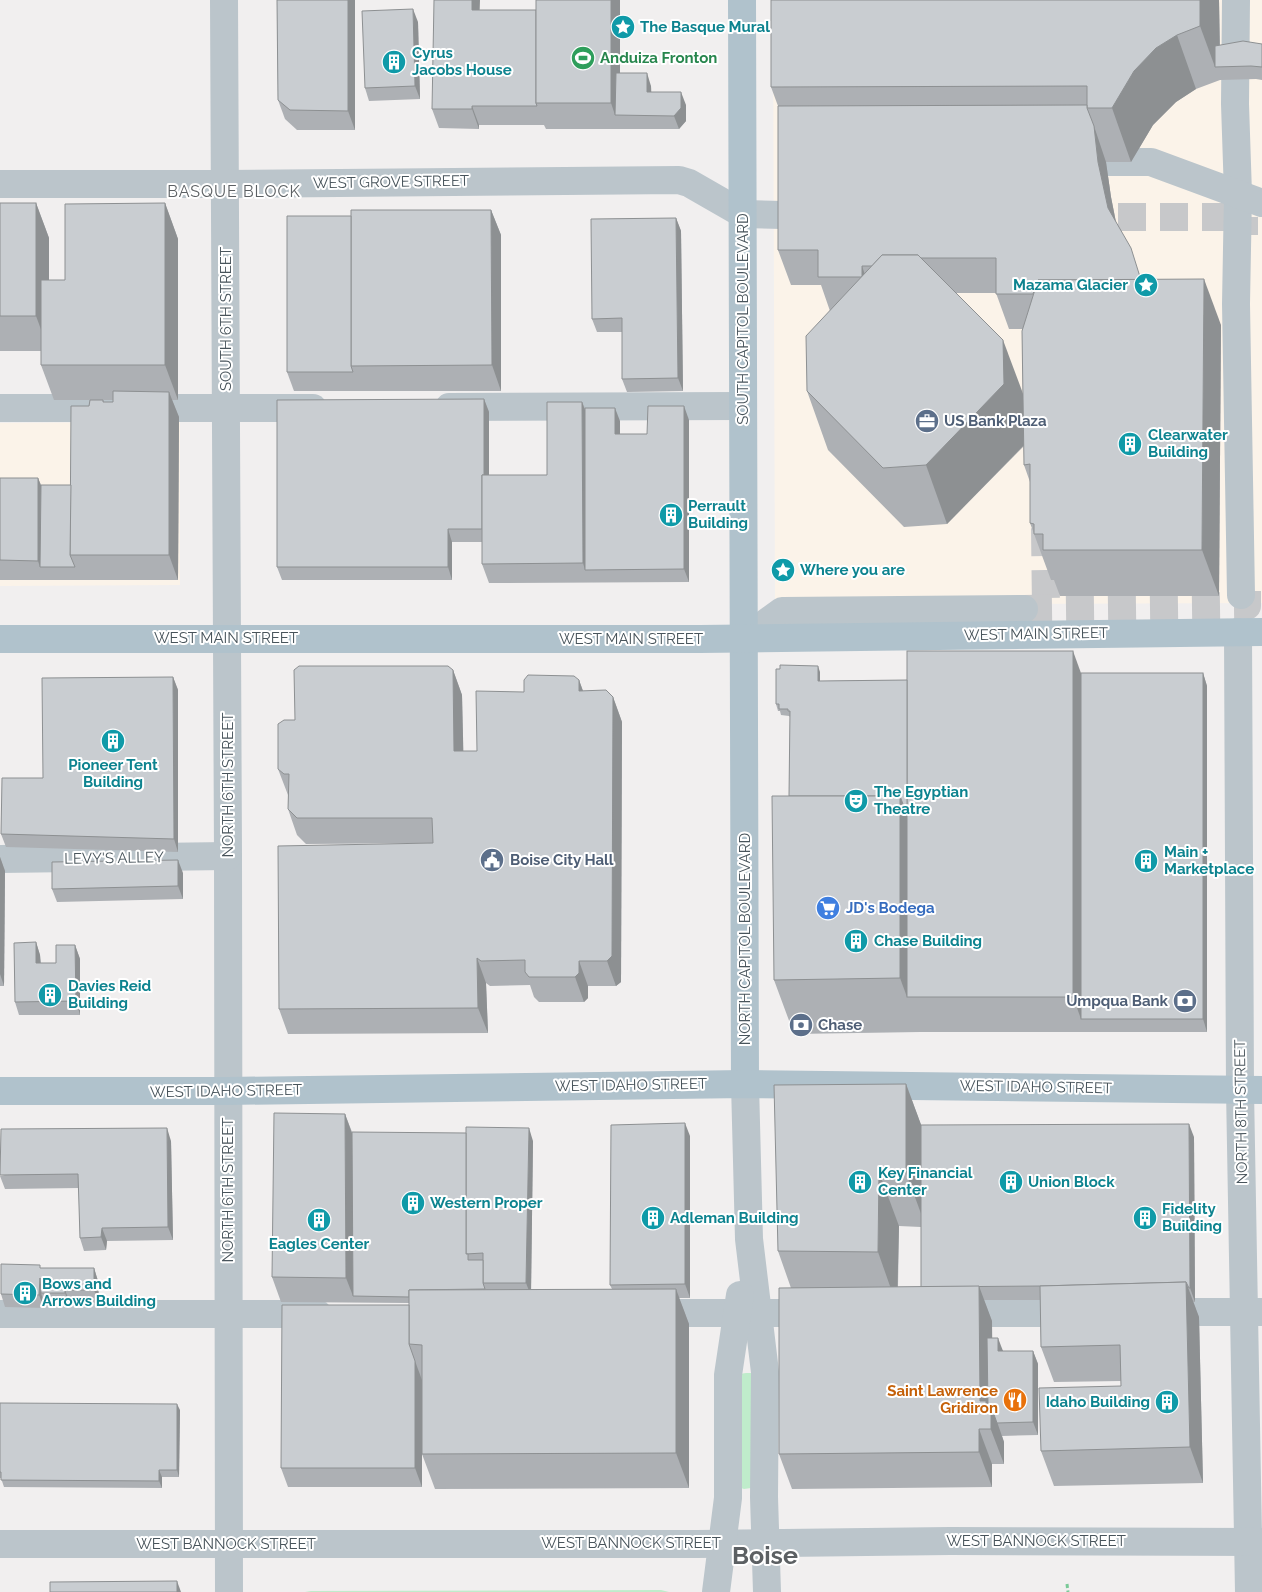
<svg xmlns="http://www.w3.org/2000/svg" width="1262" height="1592" font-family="Raleway,sans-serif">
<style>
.commercial{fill:#fbf3e9}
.green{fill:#bfeccb}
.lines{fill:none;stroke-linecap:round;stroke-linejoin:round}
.minor-tunnel{stroke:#c7c8ca;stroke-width:28;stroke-dasharray:28 14;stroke-linecap:butt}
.path{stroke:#79c997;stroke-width:3;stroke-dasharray:4 2.5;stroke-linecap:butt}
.minor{stroke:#bbc5cb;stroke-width:28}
.major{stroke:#b0c2cc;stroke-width:28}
.wall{fill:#adb0b4;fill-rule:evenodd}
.shaded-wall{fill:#8d9092}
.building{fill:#c9cdd1;stroke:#8d9092}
.labels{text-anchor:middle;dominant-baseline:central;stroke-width:4;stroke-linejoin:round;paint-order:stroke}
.culture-label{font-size:15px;font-weight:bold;fill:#0d838f;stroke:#fff;text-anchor:start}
.leisure-label{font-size:15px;font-weight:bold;fill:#27864d;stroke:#fff;text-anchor:start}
.street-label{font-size:15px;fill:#48545b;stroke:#fff}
.service-label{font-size:15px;font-weight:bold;fill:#4e5e75;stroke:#fff;text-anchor:start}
.shop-label{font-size:15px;font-weight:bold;fill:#366cbe;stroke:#fff;text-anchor:start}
.food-label{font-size:15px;font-weight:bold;fill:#c56008;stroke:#fff;text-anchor:end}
.neighbourhood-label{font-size:16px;letter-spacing:1px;fill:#5c6063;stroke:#fff}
.town-label{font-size:25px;font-weight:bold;fill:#5c6063;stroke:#fff}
</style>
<rect width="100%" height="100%" fill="#f1efef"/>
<g class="commercial">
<path d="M773,0H1262V603L775,605Z"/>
<path d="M180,422V585L0,586V423Z"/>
</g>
<g class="green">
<path d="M746,1373H751L754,1375L751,1488L744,1489L741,1488L740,1374Z"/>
<path d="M661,1590L669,1592H305L311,1591Z"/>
</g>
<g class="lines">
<g class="minor-tunnel">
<path d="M1076,217H1244V235"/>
<path d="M1045,528L1046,608"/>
<path d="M1024,609L1247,606V583"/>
</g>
<path class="path" d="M1067,1584L1068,1592"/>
<g class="minor">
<path d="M224,0L228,856L229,1592"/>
<path d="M1236,0L1235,104L1238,194L1236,304L1241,595"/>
<path d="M1106,162H1151L1262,203"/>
<path d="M0,184H225L679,180L689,183L743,214L782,215"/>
<path d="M449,407L743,406"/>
<path d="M0,408H313"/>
<path d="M1238,632L1240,1090L1249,1592"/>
<path d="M745,638L782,611L1024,609"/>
<path d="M0,859L228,856"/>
<path d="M745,1084L749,1239L765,1372L764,1497L767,1592"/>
<path d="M1161,1312H1262"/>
<path d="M649,1313H816"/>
<path d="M951,1313H1078"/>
<path d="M0,1314H318"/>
<path d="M0,1544H697L950,1541L1262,1542"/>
<path d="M716,1592L728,1498V1375L740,1295"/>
</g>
<g class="major">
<path d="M742,0L745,1084"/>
<path d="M0,639H700L1262,632"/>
<path d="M0,1091H228L745,1084L1262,1090"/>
</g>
</g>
<g class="wall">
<path d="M277,0H355V130H297L285,119L278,100Z"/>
<path d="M620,0V73L651,86V92L686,105V121L679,129H546L544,125H479V129L439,128L432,109L479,10H536Z"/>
<path d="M1219,0L1220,46L1262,44V80L1256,79L1220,80L1196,89L1176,102L1153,125L1131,162H1106L1111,197L1116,222L1142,280L1221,325L1219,596H1060L1054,580H1051L1030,523V482L1024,465V446L947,524L904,527L828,450L807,391L830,311L821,285H791L778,250V106L771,87ZM956,293H996L1009,329H1022L1023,395Z"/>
<path d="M418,22L420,99L369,101L365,88Z"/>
<path d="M0,203H36L49,238V280H65L165,203L178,239V400H172L179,417L178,580H0V478H38L41,485H71L89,406L90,400H54L41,365V351H0ZM103,400H113V402H104Z"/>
<path d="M491,210L501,235V391H294L287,372L351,216Z"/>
<path d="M676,218L681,231L683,391L627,392L622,379V332H597L592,319Z"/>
<path d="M484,399L489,412V475H547L582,402L585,408L620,421V434H647L689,420V582L489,583L482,564V542H452V580H282L277,567Z"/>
<path d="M453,670L462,695L463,751H477L524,692L579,680L583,691L613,697L622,722L621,982L616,986H588V998L584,1002H539L534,997L530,985L490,986L486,983L488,1033L288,1034L279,1009L429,843L306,844L297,835L288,809V795L278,769L295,720Z"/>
<path d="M820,672V681L907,680L1081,673H1203L1207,686V1032H920L794,1034L774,980L789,796L790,717L789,716L781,715L780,711H778L776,704Z"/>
<path d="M173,677L178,690V852L6,847L1,834L43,778Z"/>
<path d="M0,857L5,871L4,986H0Z"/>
<path d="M183,873V899L57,902L52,889Z"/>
<path d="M36,942L40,955L41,963H56L75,945L80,959V1015H19L15,1002Z"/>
<path d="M906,1084L921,1125L1194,1137L1195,1302H1193L1199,1317L1203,1483L1054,1486L1041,1451L1121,1386V1381L1054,1382L1041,1347L1040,1300H984L992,1321V1338L1003,1351H1033L1038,1364V1435L1002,1436L1004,1442V1464H992V1487L792,1489L779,1454L791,1288L778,1251ZM899,1226L921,1227V1287H898Z"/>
<path d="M345,1114L352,1132L533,1141L531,1289H612L610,1285L690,1136V1298H679L689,1324V1488L435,1489L422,1454V1380V1487H288L281,1468L409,1305V1303L281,1302L272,1277Z"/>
<path d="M171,1141L173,1240L107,1241L106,1250L84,1251L80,1238L79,1188L5,1189L0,1176Z"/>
<path d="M41,1268H94L98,1281L99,1303H70V1306H45L44,1303V1308L5,1307L1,1294Z"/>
<path d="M0,1403L180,1410L179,1477H162V1488L4,1487L1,1478H0Z"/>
</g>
<g class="shaded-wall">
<path d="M348,0H355V130L348,111Z"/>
<path d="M472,0H480L479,29L472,10Z"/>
<path d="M611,0H620V115H615L611,103Z"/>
<path d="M1200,0H1219L1220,67H1215L1200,26Z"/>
<path d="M413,9L418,22L420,99L415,86Z"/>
<path d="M1177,35L1196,89L1176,102L1153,125L1131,162L1112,108L1134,71L1156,48Z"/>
<path d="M647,73L651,86L652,105L647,92Z"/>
<path d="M681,92L686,105V121L679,129L674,116Z"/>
<path d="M472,106L479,125V129L472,109Z"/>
<path d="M1094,126L1106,162L1111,197L1120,243L1108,208L1098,162Z"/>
<path d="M36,203L49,238V351L36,316Z"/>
<path d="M165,203L178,239V400L165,365Z"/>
<path d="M491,210L501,235V391L492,365Z"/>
<path d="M676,218L681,231L683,391L678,378Z"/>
<path d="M862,266L874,301L862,277Z"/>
<path d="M1204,279L1221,325L1219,596L1202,550Z"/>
<path d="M1003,340L1025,399L1026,443L947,524L926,465Z"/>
<path d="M169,392L179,417L178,580L169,555Z"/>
<path d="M484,399L489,412V542L484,529Z"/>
<path d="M582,402L589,421L585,570L583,563Z"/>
<path d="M684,406L689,420V582L684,569Z"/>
<path d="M615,408L620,421V447L615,434Z"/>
<path d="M38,478L46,498L40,567L38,561Z"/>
<path d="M448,529L452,542V580L448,567Z"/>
<path d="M1073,651L1086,687L1081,1019L1073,997Z"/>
<path d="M818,666L820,672V688L818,681Z"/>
<path d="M453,670L462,695L464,777L454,751Z"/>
<path d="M1203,673L1207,686V1032L1203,1019Z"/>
<path d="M173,677L178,690V852L174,839Z"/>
<path d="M579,680L588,705L579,691Z"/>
<path d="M613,697L622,722L621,982L616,986L607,961Z"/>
<path d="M900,796L917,844L907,997L900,978Z"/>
<path d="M0,857L5,871L4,986L0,974Z"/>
<path d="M178,860L183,873V899L178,886Z"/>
<path d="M36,942L40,955L41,976L36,963Z"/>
<path d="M75,945L80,959V1015L76,1001Z"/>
<path d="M477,958L486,983L488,1033L478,1008Z"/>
<path d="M579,961L588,986V998L584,1002L575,977Z"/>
<path d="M906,1084L926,1138V1227L906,1173Z"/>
<path d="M345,1114L354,1139L353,1296L346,1278Z"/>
<path d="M685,1123L690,1136V1298L685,1284Z"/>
<path d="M1189,1124L1194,1137L1195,1302L1190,1288Z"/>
<path d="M167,1128L171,1141L173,1240L168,1227Z"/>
<path d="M529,1128L533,1141L531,1296L526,1283Z"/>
<path d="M879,1172L899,1226L897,1306L878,1252Z"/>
<path d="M102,1228L107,1241L106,1250L101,1237Z"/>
<path d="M94,1268L98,1281L99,1303L94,1290Z"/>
<path d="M40,1278L41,1293L44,1303V1308L39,1295Z"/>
<path d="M1186,1282L1199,1317L1203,1483L1190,1447Z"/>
<path d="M979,1286L992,1321L993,1410L1004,1442V1464L980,1401Z"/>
<path d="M676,1289L689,1324V1488L676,1453Z"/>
<path d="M65,1290L70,1303V1306L65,1293Z"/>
<path d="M998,1338L1003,1351H998Z"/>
<path d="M1033,1351L1038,1364V1435L1033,1422Z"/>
<path d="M415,1361L422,1380V1487L415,1468Z"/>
<path d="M177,1404L180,1410L179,1477L177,1470Z"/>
<path d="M979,1429L992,1464V1487L979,1452Z"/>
<path d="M159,1470L162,1477V1488L159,1481Z"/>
<path d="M177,1581L181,1592H177Z"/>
</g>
<g class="building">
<path d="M277,0H348V111L290,110L278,100Z"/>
<path d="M434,0H472V10H536V103L537,106H472V109H432Z"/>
<rect x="536" y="0" width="75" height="103"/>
<path d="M771,0H1200V26L1177,35L1156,48L1134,71L1112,108H1087V86L771,87Z"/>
<path d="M413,9L415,86L365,88L362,11Z"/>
<path d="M1243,41L1262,44V67L1251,66L1215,67V46Z"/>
<path d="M616,73H647V92H681V108L674,116L615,115Z"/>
<path d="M1087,105V108L1094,126L1098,162L1108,208L1131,248L1141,280H1038L1033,294H996V258H921L918,255H882L872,266H862V277H818V250H778V106Z"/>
<rect x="0" y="203" width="36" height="113"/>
<path d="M165,203V365H41V280H65V204Z"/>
<path d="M351,210H491L492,365L351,366Z"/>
<path d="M287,216H351V366L353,372H287Z"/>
<path d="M676,218L678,378L622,379V318L592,319L591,219Z"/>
<path d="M882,255H918L1003,340L1004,384L926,465L883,468L807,391L806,336Z"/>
<path d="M1204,279L1202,550H1043V534H1034V524L1030,523V464L1024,465L1022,331L1038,280Z"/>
<path d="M113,391L169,392V555H70L71,406H89L90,400H103V402H113Z"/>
<path d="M484,399V475H482V529H448V567H277V400Z"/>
<path d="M547,402H582L583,563L482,564V475H547Z"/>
<path d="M648,406H684V569L585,570V408H615V434H647Z"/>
<path d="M0,478H38V561L0,560Z"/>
<path d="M41,485H71L70,555L75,567H40Z"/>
<rect x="907" y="651" width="166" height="346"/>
<path d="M780,665L818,666V681L907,680V815L900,796H789L790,711H788V709H779V704H776V669H780Z"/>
<path d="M299,666H448L453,670L454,751H477L476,691L524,692V680L528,675L574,676L579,680V691L606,690L613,697L612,956L607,961H579V973L575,977H529L525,972V960L481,961L477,958L478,1008L279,1009L278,846L433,843L432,818H297L288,809L289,774H284L278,769V724L284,720H295L294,670Z"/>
<rect x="1081" y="673" width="122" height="346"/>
<path d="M173,677L174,839L1,834L2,778H43L42,678Z"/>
<path d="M772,796H900V978L774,980Z"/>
<path d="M178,860V886L52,889V862Z"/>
<path d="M36,942V963H56V945H75L76,1001L15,1002L14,943Z"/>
<path d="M906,1084V1173L879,1172L878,1252L778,1251L774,1085Z"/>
<path d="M274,1113L345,1114L346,1278L272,1277Z"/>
<path d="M685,1123V1284L610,1285L611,1125Z"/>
<path d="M1189,1124L1190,1288H1189L1186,1282L1040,1286L921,1287V1125Z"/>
<path d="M466,1127L529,1128L526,1283H483V1253L466,1254Z"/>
<path d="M167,1128L168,1227L102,1228L101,1237L80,1238L78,1174L0,1175L1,1129Z"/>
<path d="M352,1132L466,1133V1254H468V1260H483V1283L485,1289L409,1290V1297L353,1296Z"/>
<path d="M1,1264L40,1265V1268H94V1290H65V1293H41L40,1278L39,1295L1,1294Z"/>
<path d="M1186,1282L1190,1447L1041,1451L1039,1388L1121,1386L1120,1345L1041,1347L1040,1286Z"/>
<path d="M979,1286L980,1401H986V1406H991V1429H979V1452L779,1454V1288Z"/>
<path d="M676,1289V1453L422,1454V1345L409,1344V1290Z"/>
<path d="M282,1305H409V1344L415,1361V1468H281Z"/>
<path d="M987,1338H998V1351H1033V1422L997,1423L991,1406H988Z"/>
<path d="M0,1403L177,1404V1470H159V1481L1,1480V1472H0Z"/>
<path d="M177,1581V1592H50V1582Z"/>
</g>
<defs>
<g id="sight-disc" transform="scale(1.25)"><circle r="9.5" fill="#0f9aa8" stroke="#fff"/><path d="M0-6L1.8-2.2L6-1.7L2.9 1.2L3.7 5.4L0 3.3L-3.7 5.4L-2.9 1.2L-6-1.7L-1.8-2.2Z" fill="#fff"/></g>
<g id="stadium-disc" transform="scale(1.25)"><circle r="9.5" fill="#2e9e5b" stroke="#fff"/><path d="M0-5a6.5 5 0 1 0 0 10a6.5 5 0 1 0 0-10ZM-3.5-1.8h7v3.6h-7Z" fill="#fff"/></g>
<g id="building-disc" transform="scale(1.25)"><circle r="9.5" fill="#0f9aa8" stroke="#fff"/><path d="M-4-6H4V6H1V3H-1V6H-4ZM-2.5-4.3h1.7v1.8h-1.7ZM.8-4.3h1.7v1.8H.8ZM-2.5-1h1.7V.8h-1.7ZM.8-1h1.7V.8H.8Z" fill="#fff"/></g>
<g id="office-disc" transform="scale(1.25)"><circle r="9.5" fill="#5c6f8a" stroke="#fff"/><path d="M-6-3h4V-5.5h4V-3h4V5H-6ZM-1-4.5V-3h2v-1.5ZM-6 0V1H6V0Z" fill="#fff"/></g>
<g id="theatre-disc" transform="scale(1.25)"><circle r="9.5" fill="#0f9aa8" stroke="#fff"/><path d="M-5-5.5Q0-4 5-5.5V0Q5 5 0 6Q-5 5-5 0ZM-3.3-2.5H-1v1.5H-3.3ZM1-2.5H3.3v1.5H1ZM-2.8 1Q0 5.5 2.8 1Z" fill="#fff"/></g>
<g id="civic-disc" transform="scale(1.25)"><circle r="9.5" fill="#5c6f8a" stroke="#fff"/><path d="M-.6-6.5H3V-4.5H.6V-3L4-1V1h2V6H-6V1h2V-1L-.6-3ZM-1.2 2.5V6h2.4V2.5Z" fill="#fff"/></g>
<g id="supermarket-disc" transform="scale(1.25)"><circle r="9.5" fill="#3f7fe0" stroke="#fff"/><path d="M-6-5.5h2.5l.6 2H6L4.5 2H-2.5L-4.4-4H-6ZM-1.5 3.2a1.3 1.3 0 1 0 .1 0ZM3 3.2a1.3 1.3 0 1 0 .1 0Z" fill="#fff"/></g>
<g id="bank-disc" transform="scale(1.25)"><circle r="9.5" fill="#5c6f8a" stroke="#fff"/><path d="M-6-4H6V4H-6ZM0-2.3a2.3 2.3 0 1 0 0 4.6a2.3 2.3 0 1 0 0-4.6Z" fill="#fff"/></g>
<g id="restaurant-disc" transform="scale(1.25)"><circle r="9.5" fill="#e8710a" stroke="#fff"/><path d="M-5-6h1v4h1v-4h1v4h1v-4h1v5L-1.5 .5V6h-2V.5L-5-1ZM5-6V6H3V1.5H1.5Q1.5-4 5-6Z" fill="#fff"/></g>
</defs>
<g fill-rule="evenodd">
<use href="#sight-disc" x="623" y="27"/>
<use href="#stadium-disc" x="583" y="58"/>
<use href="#building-disc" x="394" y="62"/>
<use href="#sight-disc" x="1146" y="285"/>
<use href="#office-disc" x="927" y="421"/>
<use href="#building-disc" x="1130" y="444"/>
<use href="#building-disc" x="671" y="515"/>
<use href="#sight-disc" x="783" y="570"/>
<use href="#building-disc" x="113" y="741"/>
<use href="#theatre-disc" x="856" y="801"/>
<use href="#civic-disc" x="492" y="860"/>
<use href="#building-disc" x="1146" y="861"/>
<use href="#supermarket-disc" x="828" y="908"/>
<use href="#building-disc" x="856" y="941"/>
<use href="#building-disc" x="50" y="995"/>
<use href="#bank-disc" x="1185" y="1001"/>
<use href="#bank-disc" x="801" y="1025"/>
<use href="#building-disc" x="860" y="1182"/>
<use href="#building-disc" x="1011" y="1182"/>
<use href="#building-disc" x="413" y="1203"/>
<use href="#building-disc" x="653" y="1218"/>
<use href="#building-disc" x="1145" y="1218"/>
<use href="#building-disc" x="319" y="1220"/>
<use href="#building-disc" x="25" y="1293"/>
<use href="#restaurant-disc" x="1015" y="1400"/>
<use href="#building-disc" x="1167" y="1402"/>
</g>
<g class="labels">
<g class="culture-label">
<text x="640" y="27">The Basque Mural</text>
<text x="412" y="53">Cyrus<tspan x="412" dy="17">Jacobs House</tspan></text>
<text x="1128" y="285" text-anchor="end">Mazama Glacier</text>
<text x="1148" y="435">Clearwater<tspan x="1148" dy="17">Building</tspan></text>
<text x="688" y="506">Perrault<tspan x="688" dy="17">Building</tspan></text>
<text x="800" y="570">Where you are</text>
<text x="113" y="765" text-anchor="middle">Pioneer Tent<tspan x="113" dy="17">Building</tspan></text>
<text x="874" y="792">The Egyptian<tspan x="874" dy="17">Theatre</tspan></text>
<text x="1164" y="852">Main +<tspan x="1164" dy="17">Marketplace</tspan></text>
<text x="874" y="941">Chase Building</text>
<text x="68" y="986">Davies Reid<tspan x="68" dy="17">Building</tspan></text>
<text x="878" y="1173">Key Financial<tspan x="878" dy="17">Center</tspan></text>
<text x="1028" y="1182">Union Block</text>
<text x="430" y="1203">Western Proper</text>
<text x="1162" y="1209">Fidelity<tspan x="1162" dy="17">Building</tspan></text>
<text x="670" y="1218">Adleman Building</text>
<text x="319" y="1244" text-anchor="middle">Eagles Center</text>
<text x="42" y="1284">Bows and<tspan x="42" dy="17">Arrows Building</tspan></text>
<text x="1150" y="1402" text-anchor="end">Idaho Building</text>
</g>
<g class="leisure-label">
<text x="600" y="58">Anduiza Fronton</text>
</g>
<g class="street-label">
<text transform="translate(391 182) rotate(-1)">WEST GROVE STREET</text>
<text transform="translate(226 319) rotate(-90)">SOUTH 6TH STREET</text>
<text transform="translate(743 319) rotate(-90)">SOUTH CAPITOL BOULEVARD</text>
<text transform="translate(1036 634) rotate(-1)">WEST MAIN STREET</text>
<text x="226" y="638">WEST MAIN STREET</text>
<text x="631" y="639">WEST MAIN STREET</text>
<text transform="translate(228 785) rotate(-90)">NORTH 6TH STREET</text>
<text transform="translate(114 858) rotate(-1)">LEVY'S ALLEY</text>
<text transform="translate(745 939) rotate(-90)">NORTH CAPITOL BOULEVARD</text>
<text transform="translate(631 1085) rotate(-1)">WEST IDAHO STREET</text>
<text transform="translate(1036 1087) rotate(1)">WEST IDAHO STREET</text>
<text transform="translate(226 1091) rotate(-1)">WEST IDAHO STREET</text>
<text transform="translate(1241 1112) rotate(-91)">NORTH 8TH STREET</text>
<text transform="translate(228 1190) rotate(-90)">NORTH 6TH STREET</text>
<text x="1036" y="1541">WEST BANNOCK STREET</text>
<text x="631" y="1543">WEST BANNOCK STREET</text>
<text x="226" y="1544">WEST BANNOCK STREET</text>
</g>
<g class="service-label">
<text x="944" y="421">US Bank Plaza</text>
<text x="510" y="860">Boise City Hall</text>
<text x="1168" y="1001" text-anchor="end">Umpqua Bank</text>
<text x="818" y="1025">Chase</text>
</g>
<g class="shop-label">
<text x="846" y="908">JD's Bodega</text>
</g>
<g class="food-label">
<text x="998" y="1391">Saint Lawrence<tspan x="998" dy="17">Gridiron</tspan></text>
</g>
<g class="neighbourhood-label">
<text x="234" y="191">BASQUE BLOCK</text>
</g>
<g class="town-label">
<text x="765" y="1555">Boise</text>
</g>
</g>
</svg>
